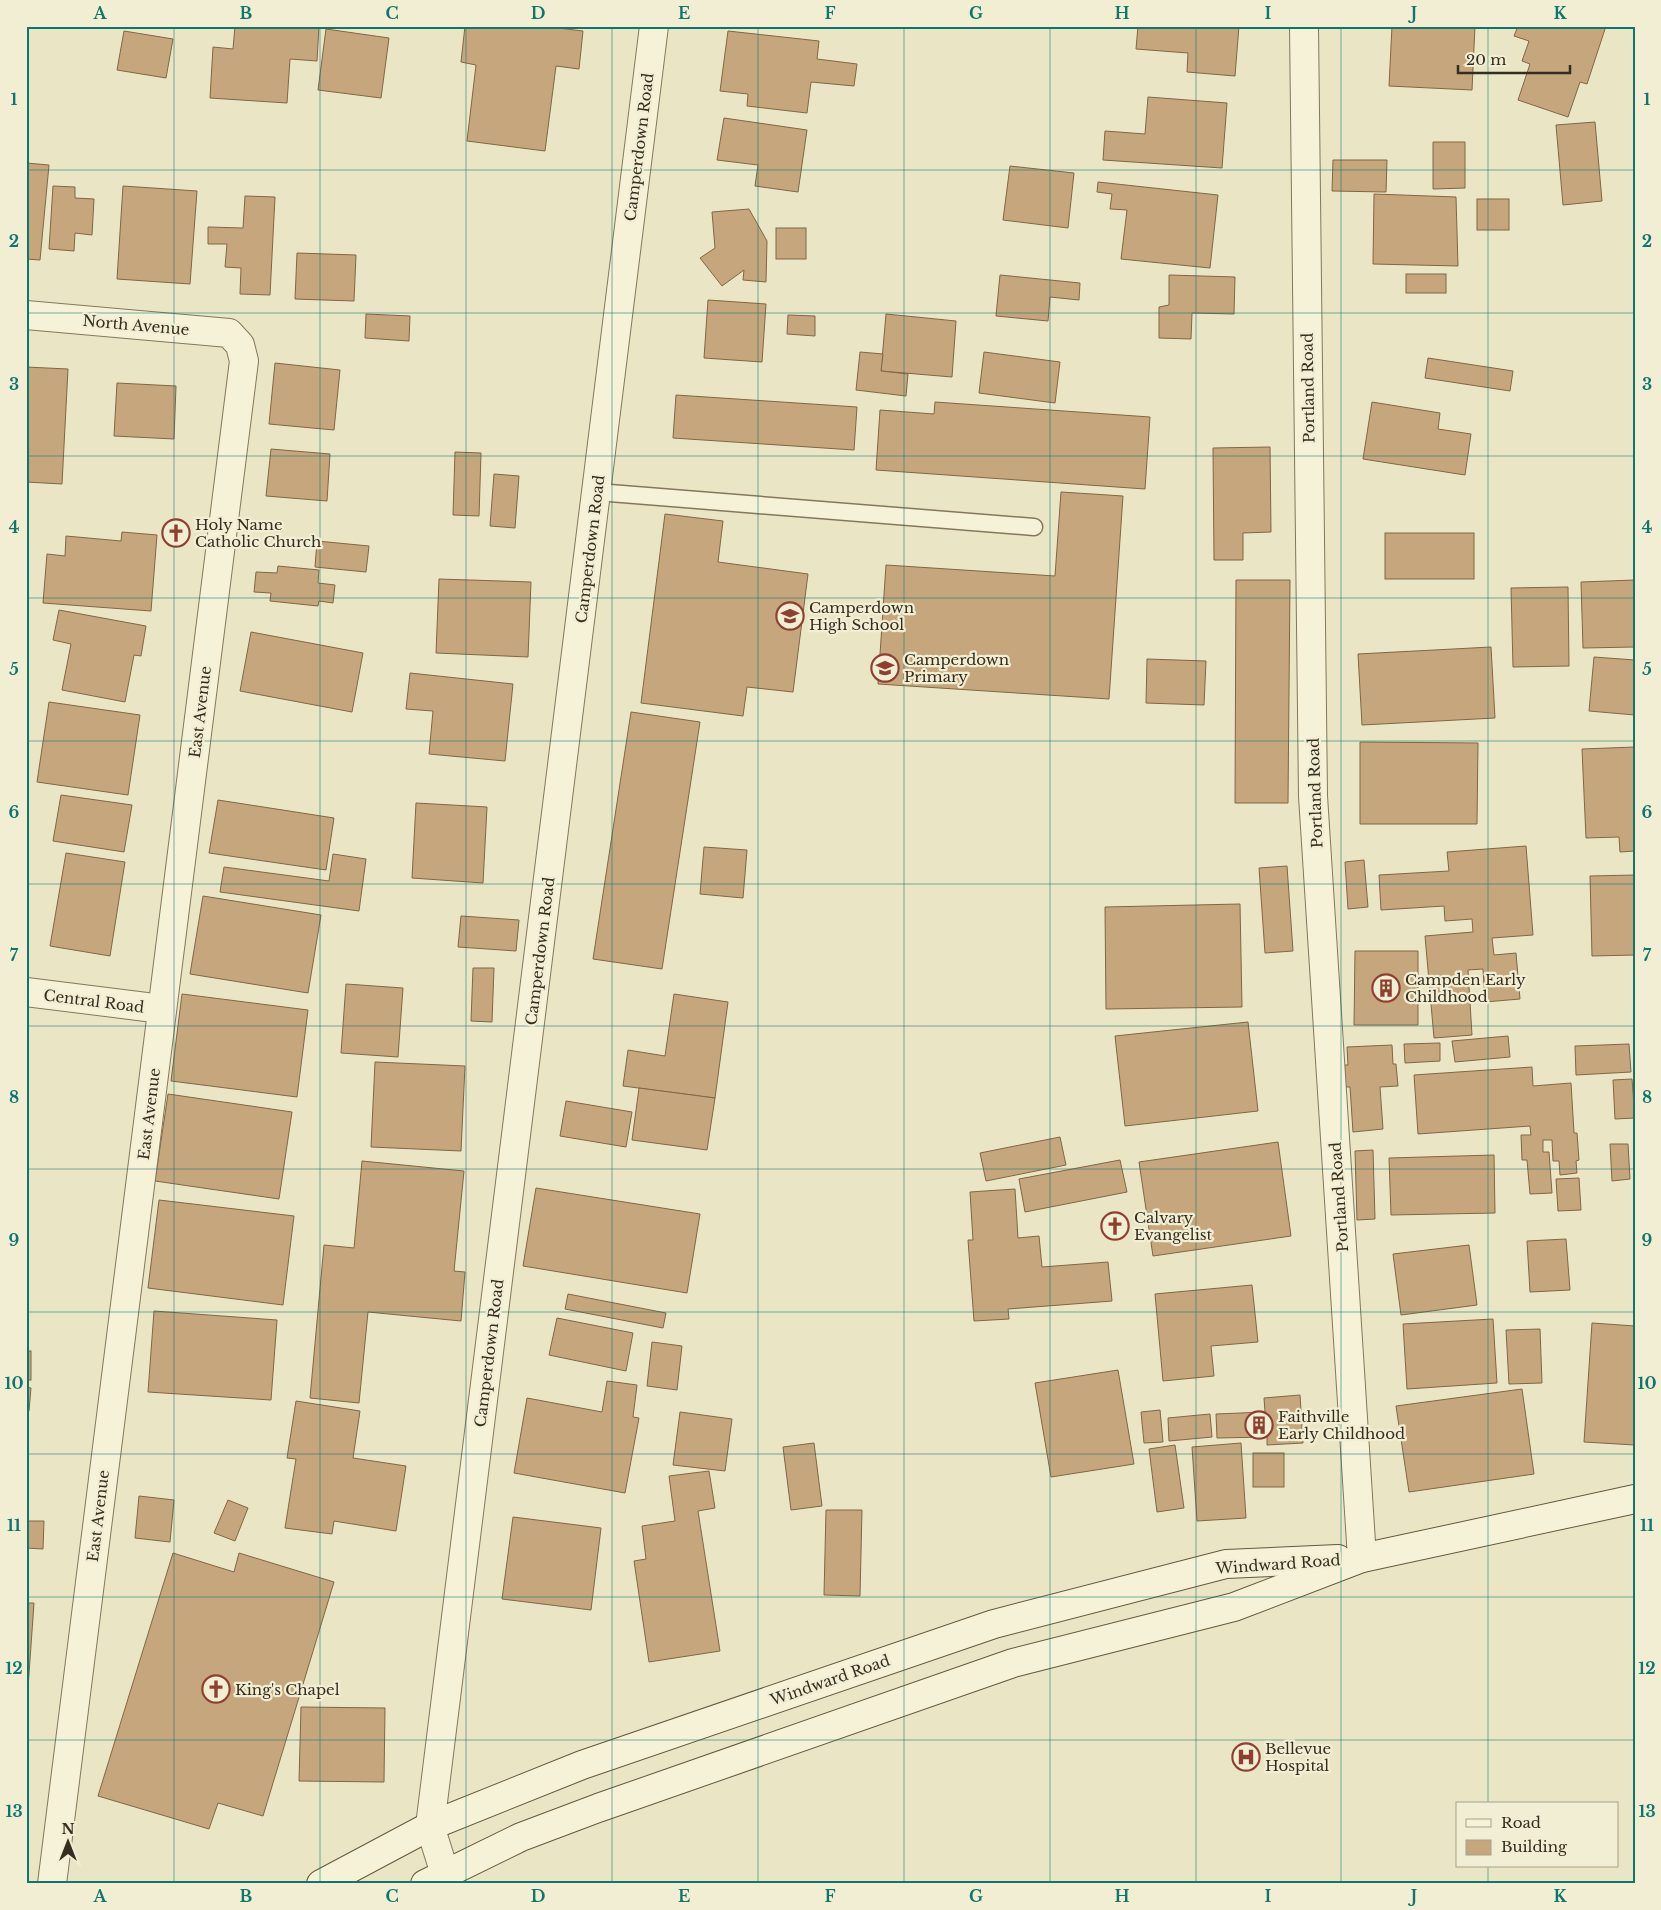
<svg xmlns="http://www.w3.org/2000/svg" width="1661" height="1910" font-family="'Libre Baskerville',serif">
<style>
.building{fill:#c6a77d;stroke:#816644}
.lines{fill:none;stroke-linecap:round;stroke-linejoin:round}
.service-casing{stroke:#84775c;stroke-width:19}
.minor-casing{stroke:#84775c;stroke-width:30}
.secondary-casing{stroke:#65583f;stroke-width:30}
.service{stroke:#f6f2d7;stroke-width:16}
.minor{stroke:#f6f2d7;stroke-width:28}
.secondary{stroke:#f6f2d7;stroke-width:28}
.grid{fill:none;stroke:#0f766e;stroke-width:1;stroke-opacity:0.55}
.labels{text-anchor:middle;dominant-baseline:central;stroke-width:4.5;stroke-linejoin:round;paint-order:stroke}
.street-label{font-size:15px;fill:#352d1f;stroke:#f2eed3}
.poi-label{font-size:15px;fill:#352d1f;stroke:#f2eed3;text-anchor:start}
.neatline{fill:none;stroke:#0f766e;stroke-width:2}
.grid-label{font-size:16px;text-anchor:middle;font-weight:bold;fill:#0f766e}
</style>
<rect width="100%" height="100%" fill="#eae5c4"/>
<g class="building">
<path d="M235,26H319L317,61L290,59L287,103L210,98L213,47L233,49Z"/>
<path d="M465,26H542L583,31L579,69L556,66L545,151L467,141L476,65L461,62Z"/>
<path d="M1138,26H1239L1235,76L1187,72L1188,53L1136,49Z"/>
<path d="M1392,26H1475L1472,90L1389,86Z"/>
<path d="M1518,26H1606L1587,84L1580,82L1568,117L1518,100L1530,64L1522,61L1529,41L1514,36Z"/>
<path d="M326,29L389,38L381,98L318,90Z"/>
<path d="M124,31L173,39L166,78L117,70Z"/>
<path d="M728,31L819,41L817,59L857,64L854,86L811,82L807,113L747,106L748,94L720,91Z"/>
<path d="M1148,97L1227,103L1222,168L1103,160L1105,131L1145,134Z"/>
<path d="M724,118L807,130L798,192L755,186L758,165L717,160Z"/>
<path d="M1595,122L1602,201L1563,205L1556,125Z"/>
<path d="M1433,142H1465V188L1433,189Z"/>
<path d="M1333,160H1387L1386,192L1332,191Z"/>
<path d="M26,163L49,165L40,260L26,259Z"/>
<path d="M1010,166L1074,173L1068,228L1003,220Z"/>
<path d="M1098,182L1218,195L1210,268L1121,259L1127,210L1110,209L1112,194L1097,192Z"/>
<path d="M53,186L75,187V198L94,199L92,235L75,233L74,251L49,249Z"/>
<path d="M123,186L197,191L190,284L117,279Z"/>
<path d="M1374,194L1456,197L1458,266L1373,264Z"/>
<path d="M245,196L275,197L270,295L240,294L241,268L225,267L227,244H208V227L243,228Z"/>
<rect x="1477" y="199" width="32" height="31"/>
<path d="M749,209L767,241L766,282L743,280L744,270L722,286L700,258L715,248L712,212Z"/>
<rect x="776" y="228" width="30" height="31"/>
<path d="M297,253L356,255L354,301L295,299Z"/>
<rect x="1406" y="274" width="40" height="19"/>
<path d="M1000,275L1080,283L1079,300L1050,297L1048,321L996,316Z"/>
<path d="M1169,275L1235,277L1234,314L1192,313L1191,339L1159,338V307L1169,305Z"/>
<path d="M708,300L766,304L762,362L704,358Z"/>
<path d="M366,314L410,316L409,341L365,338Z"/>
<path d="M886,314L956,321L952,377L881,371Z"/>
<path d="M788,315L815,316V336L787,334Z"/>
<path d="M860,352L883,354L881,371L908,374L906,396L856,390Z"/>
<path d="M984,352L1060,362L1055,403L979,393Z"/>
<path d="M1428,358L1513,371L1510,391L1425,378Z"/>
<path d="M275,363L340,370L334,430L269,424Z"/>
<path d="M26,367L68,369L62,484L26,482Z"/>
<path d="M117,383L176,386L174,439L114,436Z"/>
<path d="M676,395L857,407L854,450L673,438Z"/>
<path d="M935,402L1150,417L1145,489L876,470L880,410L934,414Z"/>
<path d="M1372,402L1440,413L1438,429L1471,434L1465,475L1363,459Z"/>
<path d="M1270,447L1271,532L1243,533V560H1214L1213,448Z"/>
<path d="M271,449L330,454L327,501L266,496Z"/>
<path d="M455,452L481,453L479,516L453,515Z"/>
<path d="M494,474L519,476L515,528L490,526Z"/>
<path d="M1061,492L1123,496L1109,699L878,684L886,565L1055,576Z"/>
<path d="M665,514L723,521L718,562L808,574L793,692L747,687L743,716L641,703Z"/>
<path d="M122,532L157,535L151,611L43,603L47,554L65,556L66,536L121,541Z"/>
<rect x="1385" y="533" width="89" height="46"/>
<path d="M317,541L369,546L366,572L315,567Z"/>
<path d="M278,566L319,570L318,583L335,585L333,603L319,601L318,606L270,601L271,593L254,592L256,572L277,573Z"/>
<path d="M439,579L531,582L528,657L436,653Z"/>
<path d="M1236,580H1290L1288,803H1235Z"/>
<path d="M1635,580V647L1583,648L1581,582Z"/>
<path d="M1568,587L1569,666L1513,667L1511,588Z"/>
<path d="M59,610L146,626L141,656L134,655L125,702L62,690L71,644L53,640Z"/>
<path d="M251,632L363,653L352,712L240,691Z"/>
<path d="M1491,647L1495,718L1362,725L1358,654Z"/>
<path d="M1594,657L1635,660V715L1589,711Z"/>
<path d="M1147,659L1206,661L1204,705L1146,703Z"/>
<path d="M410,673L513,684L505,761L429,754L433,711L406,709Z"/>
<path d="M49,702L140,715L128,795L37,782Z"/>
<path d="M631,712L700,722L662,969L593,959Z"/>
<path d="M1360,742L1478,743L1477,824H1360Z"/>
<path d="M1635,747V851L1620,852L1619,837L1586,838L1582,749Z"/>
<path d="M61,795L132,805L124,852L53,841Z"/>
<path d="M218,800L334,818L326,870L209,853Z"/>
<path d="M416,803L487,807L483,883L412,878Z"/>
<path d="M1526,846L1533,935L1492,938L1494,955L1516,953L1520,999L1485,1002L1483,969L1468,970L1472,1035L1434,1038L1425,936L1473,932L1472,919L1445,921L1444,906L1381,910L1379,875L1449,871L1447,852Z"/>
<path d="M704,847L747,850L743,898L700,894Z"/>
<path d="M66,853L125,862L110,956L50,946Z"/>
<path d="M333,854L366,859L359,911L220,892L224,867L329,881Z"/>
<path d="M1364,860L1368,907L1348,909L1345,862Z"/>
<path d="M1287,866L1293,951L1265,953L1259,868Z"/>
<path d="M1635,875V955L1592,956L1590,876Z"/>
<path d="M203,896L321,915L308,993L190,974Z"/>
<path d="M1240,904L1242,1007L1106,1009L1105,907Z"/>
<path d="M461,916L519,920L516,951L458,947Z"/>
<path d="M1355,951H1418V1025H1354Z"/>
<path d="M473,968H494L492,1022L471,1021Z"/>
<path d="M346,984L403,988L398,1057L341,1053Z"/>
<path d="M182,994L308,1010L297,1097L171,1081Z"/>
<path d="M674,994L728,1002L715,1098L623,1086L628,1050L665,1056Z"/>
<path d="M1248,1022L1258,1111L1125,1126L1115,1036Z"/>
<path d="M1508,1036L1510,1057L1455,1062L1452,1041Z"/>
<path d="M1440,1043V1061L1405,1063L1404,1044Z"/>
<path d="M1629,1044L1631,1072L1576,1075L1575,1046Z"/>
<path d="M1392,1045L1393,1064H1396L1398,1086L1380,1087L1383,1129L1353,1132L1350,1087H1345L1344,1065H1348L1347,1047Z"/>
<path d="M375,1062L465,1066L461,1151L371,1147Z"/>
<path d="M1532,1067L1533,1086L1571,1083L1574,1133H1577L1579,1160L1576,1161L1577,1173L1560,1175L1559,1161H1553L1552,1140H1543V1152H1549L1552,1193L1530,1194L1527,1160H1522L1521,1135H1531L1530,1126L1418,1134L1414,1075Z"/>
<path d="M1632,1079L1635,1118L1615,1119L1613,1080Z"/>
<path d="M639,1088L715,1098L707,1150L632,1140Z"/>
<path d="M168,1094L292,1112L279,1199L155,1181Z"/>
<path d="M566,1101L632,1112L626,1147L560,1136Z"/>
<path d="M1060,1137L1066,1165L986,1181L980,1153Z"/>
<path d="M1278,1142L1291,1236L1153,1256L1139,1162Z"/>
<path d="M1610,1144H1628L1630,1179L1612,1181Z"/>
<path d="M1373,1150L1375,1219L1357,1220L1355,1151Z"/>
<path d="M1494,1155L1495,1213L1391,1215L1389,1158Z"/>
<path d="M1120,1160L1127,1192L1025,1212L1019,1179Z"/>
<path d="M362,1161L464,1171L454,1271L465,1272L461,1321L368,1312L359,1403L310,1398L324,1245L354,1248Z"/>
<path d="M1579,1178L1581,1210L1558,1211L1556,1179Z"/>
<path d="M536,1188L700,1214L687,1293L523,1266Z"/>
<path d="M1015,1189L1018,1238L1039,1236L1042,1267L1108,1262L1112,1301L1008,1309L1009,1319L974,1321L968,1240H973L970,1192Z"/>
<path d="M159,1200L294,1216L283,1305L148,1288Z"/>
<path d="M1566,1239L1570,1290L1530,1292L1527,1241Z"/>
<path d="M1469,1245L1477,1305L1401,1315L1393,1254Z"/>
<path d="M1252,1285L1258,1342L1211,1346L1214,1376L1163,1381L1155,1294Z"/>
<path d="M568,1294L666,1313L663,1328L565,1309Z"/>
<path d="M154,1311L277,1320L271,1400L148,1392Z"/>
<path d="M557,1318L633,1333L626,1371L549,1355Z"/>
<path d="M1493,1319L1497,1383L1407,1389L1403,1324Z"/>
<path d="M1592,1323L1635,1326V1445L1584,1442Z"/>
<path d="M1540,1329L1542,1383L1509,1384L1506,1330Z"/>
<path d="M652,1342L682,1346L677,1390L647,1386Z"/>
<rect x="26" y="1351" width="5" height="29"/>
<path d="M1118,1370L1134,1464L1051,1477L1035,1383Z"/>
<path d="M607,1381L637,1385L633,1417L639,1418L625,1493L514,1473L527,1398L602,1412Z"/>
<path d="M26,1387L31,1388L29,1411L26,1410Z"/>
<path d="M1522,1389L1534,1474L1409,1492L1396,1406Z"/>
<path d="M1300,1395L1303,1443L1267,1445V1437L1217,1438L1216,1414L1265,1412L1264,1398Z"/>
<path d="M296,1401L360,1411L353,1458L406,1466L396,1531L334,1521L332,1534L285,1528L296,1459L287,1458Z"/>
<path d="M1160,1410L1163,1442L1144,1443L1141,1412Z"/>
<path d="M680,1412L732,1419L725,1471L673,1465Z"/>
<path d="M1210,1414L1212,1437L1169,1441L1168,1418Z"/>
<path d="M814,1443L822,1506L791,1510L783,1447Z"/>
<path d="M1241,1443L1246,1518L1197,1521L1192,1447Z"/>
<path d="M1175,1445L1184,1508L1157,1512L1149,1449Z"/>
<rect x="1253" y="1453" width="31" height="34"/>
<path d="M709,1471L715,1508L698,1511L720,1651L649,1662L634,1561L646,1559L642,1526L675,1521L669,1476Z"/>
<path d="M139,1496L174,1500L170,1542L135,1538Z"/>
<path d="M228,1500L248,1508L235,1541L214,1533Z"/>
<path d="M826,1510H862L860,1596L824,1595Z"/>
<path d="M513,1517L601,1528L591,1610L502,1599Z"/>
<path d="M26,1521H44L43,1549L26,1548Z"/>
<path d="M173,1553L234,1572L239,1553L334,1582L263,1816L218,1803L209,1829L98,1796Z"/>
<path d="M26,1603H34L28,1688L26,1687Z"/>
<path d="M301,1707L385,1708L384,1782L299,1781Z"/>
</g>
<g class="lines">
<g class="service-casing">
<path id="service" d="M597,492L1034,527"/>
</g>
<g class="minor-casing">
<g id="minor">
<path d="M1304,26L1313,796L1362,1558"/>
<path d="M26,315L229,333L240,345L244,361L52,1884"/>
<path d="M26,992L162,1009"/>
<path d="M445,1874L430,1826L654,26"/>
</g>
</g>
<g class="secondary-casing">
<g id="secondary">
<path d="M321,1884L430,1826L582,1765L994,1624L1226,1564L1338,1559"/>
<path d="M425,1884L521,1837L598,1808L1013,1663L1234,1607L1362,1558L1635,1499"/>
</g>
</g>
<use href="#service" class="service"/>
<use href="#minor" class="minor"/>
<use href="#secondary" class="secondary"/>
</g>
<path class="grid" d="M174,26V1884M320,26V1884M466,26V1884M612,26V1884M758,26V1884M904,26V1884M1050,26V1884M1196,26V1884M1341,26V1884M1488,26V1804M26,170H1635M26,313H1635M26,456H1635M26,598H1635M26,741H1635M26,884H1635M26,1026H1635M26,1169H1635M26,1312H1635M26,1454H1635M26,1597H1635M26,1740H1635M1488,1866V1884"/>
<defs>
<g id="church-ring" transform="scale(1.4375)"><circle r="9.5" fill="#f2eed3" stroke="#8e3f31" stroke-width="1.5"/><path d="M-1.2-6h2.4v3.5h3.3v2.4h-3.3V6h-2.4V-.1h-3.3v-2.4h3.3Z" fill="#8e3f31"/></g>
<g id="school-ring" transform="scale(1.4375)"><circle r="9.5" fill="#f2eed3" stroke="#8e3f31" stroke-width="1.5"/><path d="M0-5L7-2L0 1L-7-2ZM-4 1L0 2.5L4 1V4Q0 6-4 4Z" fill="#8e3f31"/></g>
<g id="building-ring" transform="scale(1.4375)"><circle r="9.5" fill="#f2eed3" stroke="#8e3f31" stroke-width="1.5"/><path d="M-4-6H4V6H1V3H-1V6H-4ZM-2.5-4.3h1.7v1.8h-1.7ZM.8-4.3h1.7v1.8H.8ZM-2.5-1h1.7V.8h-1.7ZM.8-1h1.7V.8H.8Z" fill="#8e3f31"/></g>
<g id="hospital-ring" transform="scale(1.4375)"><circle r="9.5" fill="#f2eed3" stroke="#8e3f31" stroke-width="1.5"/><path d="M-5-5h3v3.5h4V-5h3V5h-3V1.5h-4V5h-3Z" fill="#8e3f31"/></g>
</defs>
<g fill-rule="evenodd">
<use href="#church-ring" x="176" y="533"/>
<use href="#school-ring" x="790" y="616"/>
<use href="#school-ring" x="885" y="668"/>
<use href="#building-ring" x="1386" y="988"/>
<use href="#church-ring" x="1115" y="1226"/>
<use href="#building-ring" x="1259" y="1425"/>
<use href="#church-ring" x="216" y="1689"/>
<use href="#hospital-ring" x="1246" y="1757"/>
</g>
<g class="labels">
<g class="street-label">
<text transform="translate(639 147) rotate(-83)">Camperdown Road</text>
<text transform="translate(136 325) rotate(5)">North Avenue</text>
<text transform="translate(1308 388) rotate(-91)">Portland Road</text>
<text transform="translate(590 549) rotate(-83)">Camperdown Road</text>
<text transform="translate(200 712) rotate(-83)">East Avenue</text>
<text transform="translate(1315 793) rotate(-92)">Portland Road</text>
<text transform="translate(540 951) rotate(-83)">Camperdown Road</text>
<text transform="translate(94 1001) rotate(7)">Central Road</text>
<text transform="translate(149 1114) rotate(-83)">East Avenue</text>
<text transform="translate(1339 1197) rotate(-94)">Portland Road</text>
<text transform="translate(489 1353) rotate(-83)">Camperdown Road</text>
<text transform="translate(98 1516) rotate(-83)">East Avenue</text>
<text transform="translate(1278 1564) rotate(-4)">Windward Road</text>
<text transform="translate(830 1680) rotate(-19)">Windward Road</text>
</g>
<g class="poi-label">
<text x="195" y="524">Holy Name<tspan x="195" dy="17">Catholic Church</tspan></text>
<text x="809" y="607">Camperdown<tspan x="809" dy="17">High School</tspan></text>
<text x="904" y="659">Camperdown<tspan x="904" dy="17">Primary</tspan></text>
<text x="1405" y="979">Campden Early<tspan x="1405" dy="17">Childhood</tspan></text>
<text x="1134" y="1217">Calvary<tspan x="1134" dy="17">Evangelist</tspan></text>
<text x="1278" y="1416">Faithville<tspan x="1278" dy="17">Early Childhood</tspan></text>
<text x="235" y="1689">King's Chapel</text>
<text x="1265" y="1748">Bellevue<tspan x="1265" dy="17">Hospital</tspan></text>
</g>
</g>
<rect width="1661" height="1910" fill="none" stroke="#f2eed3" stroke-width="55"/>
<rect x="1456" y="1802" width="162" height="65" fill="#f2eed3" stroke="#a6a18b"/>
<rect x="1466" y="1819" width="25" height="8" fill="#f6f2d7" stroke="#a6a18b"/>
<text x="1501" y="1828" font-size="15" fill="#352d1f">Road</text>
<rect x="1466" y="1840" width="25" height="15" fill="#c6a77d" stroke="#a6a18b"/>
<text x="1501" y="1852" font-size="15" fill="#352d1f">Building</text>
<g transform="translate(68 1842)" stroke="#f2eed3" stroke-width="4" paint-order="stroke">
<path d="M0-4L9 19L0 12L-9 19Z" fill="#352d1f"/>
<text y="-8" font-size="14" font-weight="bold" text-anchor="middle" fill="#352d1f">N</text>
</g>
<path d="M1458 65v8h112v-8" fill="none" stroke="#352d1f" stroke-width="2.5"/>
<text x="1466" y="65" font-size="15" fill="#352d1f" stroke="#f2eed3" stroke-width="4" paint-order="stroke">20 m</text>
<rect x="28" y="28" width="1606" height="1854" class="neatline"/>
<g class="grid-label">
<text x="100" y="19">A</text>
<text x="246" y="19">B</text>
<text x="392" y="19">C</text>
<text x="538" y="19">D</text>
<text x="684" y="19">E</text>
<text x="830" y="19">F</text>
<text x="976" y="19">G</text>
<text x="1122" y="19">H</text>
<text x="1268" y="19">I</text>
<text x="1414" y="19">J</text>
<text x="1560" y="19">K</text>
<text x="14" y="105">1</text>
<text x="1647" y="105">1</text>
<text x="14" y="247">2</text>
<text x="1647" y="247">2</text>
<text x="14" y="390">3</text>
<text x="1647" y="390">3</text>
<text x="14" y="533">4</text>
<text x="1647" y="533">4</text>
<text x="14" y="675">5</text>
<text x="1647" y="675">5</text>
<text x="14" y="818">6</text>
<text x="1647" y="818">6</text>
<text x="14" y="961">7</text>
<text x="1647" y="961">7</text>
<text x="14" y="1103">8</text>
<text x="1647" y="1103">8</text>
<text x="14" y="1246">9</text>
<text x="1647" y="1246">9</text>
<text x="14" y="1389">10</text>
<text x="1647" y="1389">10</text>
<text x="14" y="1531">11</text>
<text x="1647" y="1531">11</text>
<text x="14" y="1674">12</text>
<text x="1647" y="1674">12</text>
<text x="14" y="1817">13</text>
<text x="1647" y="1817">13</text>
<text x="100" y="1902">A</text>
<text x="246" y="1902">B</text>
<text x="392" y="1902">C</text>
<text x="538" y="1902">D</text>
<text x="684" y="1902">E</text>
<text x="830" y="1902">F</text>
<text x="976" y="1902">G</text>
<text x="1122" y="1902">H</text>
<text x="1268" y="1902">I</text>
<text x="1414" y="1902">J</text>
<text x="1560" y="1902">K</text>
</g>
</svg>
